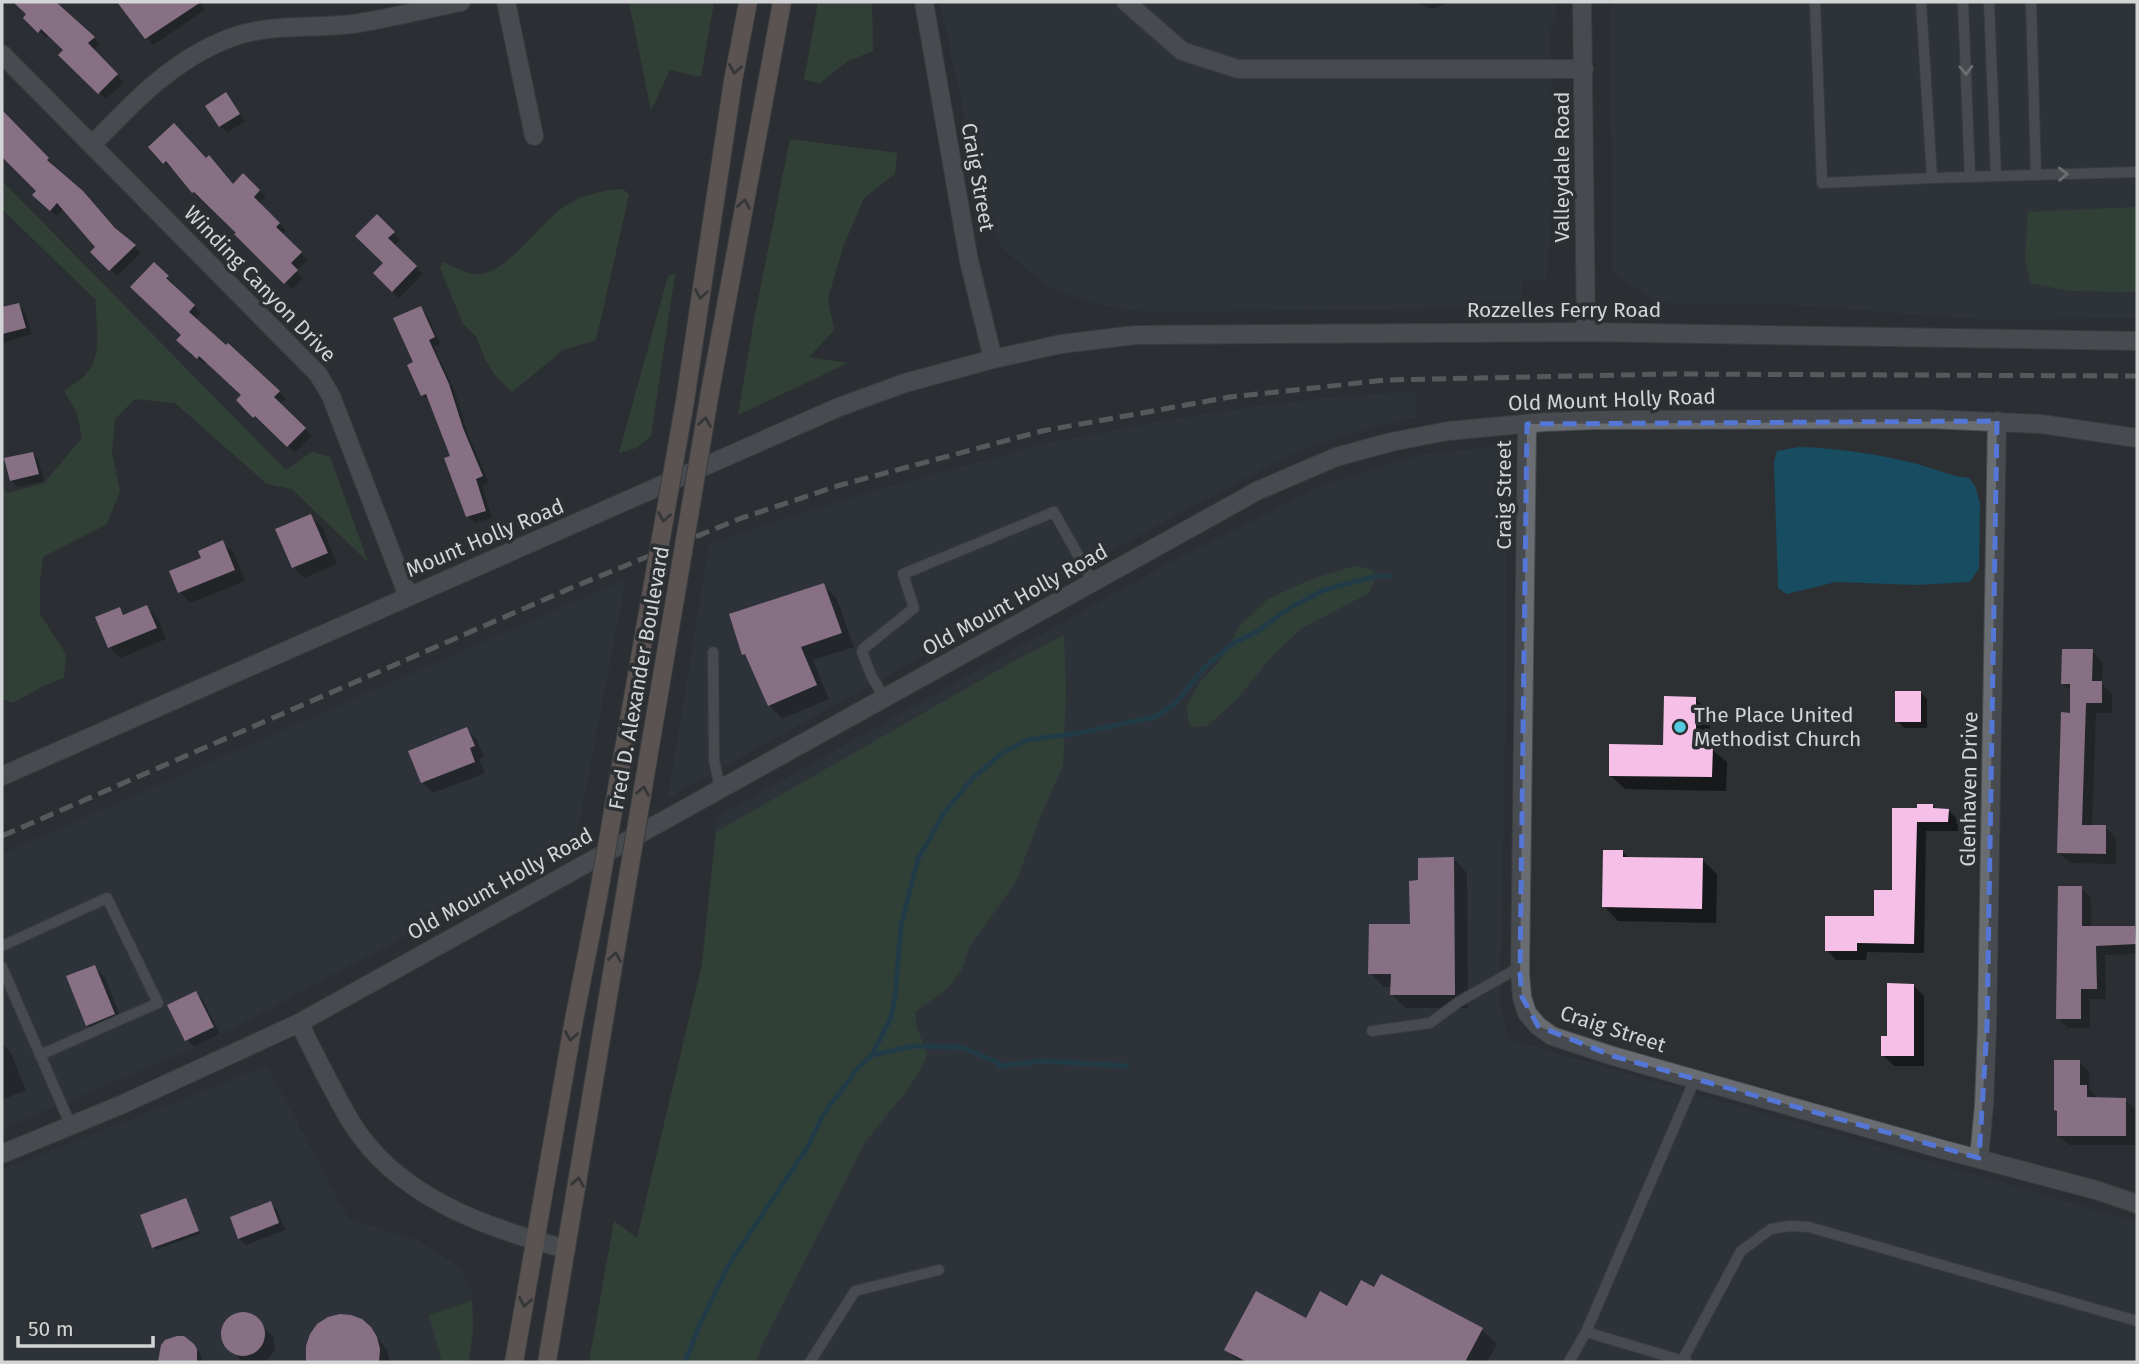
<svg xmlns="http://www.w3.org/2000/svg" width="2139" height="1364" font-family="'Fira Sans',sans-serif">
<style>
.built{fill:#303840}
.green{fill:#39543b}
.water{fill:#184c61}
.shadow{fill:#0007}
.lines{fill:none;stroke-linecap:round;stroke-linejoin:round}
.stream{stroke:#184c61;stroke-width:5}
.building{fill:#f6bfe7}
.service-casing{stroke:#4a4d4f;stroke-width:12}
.minor-casing{stroke:#4a4d4f;stroke-width:20}
.tertiary-casing{stroke:#4a4d4f;stroke-width:20}
.secondary-casing{stroke:#4a4d4f;stroke-width:20}
.service{stroke:#696d71;stroke-width:10}
.minor{stroke:#696d71;stroke-width:18}
.tertiary{stroke:#696d71;stroke-width:18}
.secondary{stroke:#927f79;stroke-width:18}
.rail{stroke:#8a8d8f;stroke-width:5;stroke-dasharray:14 7;stroke-linecap:butt}
.secondary-bridge-casing{stroke:#4a4d4f;stroke-width:20;stroke-linecap:butt}
.secondary-bridge{stroke:#927f79;stroke-width:18}
.oneway{stroke:#404041}
.oneway2{stroke:#b8babd}
.marked{fill:none;stroke:#5376d7;stroke-width:5;stroke-dasharray:14 9;stroke-linejoin:round}
.poi-dot{fill:#55cadf;stroke:#2c3033;stroke-width:2.5}
.labels{text-anchor:middle;dominant-baseline:central;stroke-width:7;stroke-linejoin:round;paint-order:stroke}
.street-label{font-size:21px;fill:#d2d4d6;stroke:#2c3033}
.poi-label{font-size:21px;fill:#d2d4d6;stroke:#2c3033;text-anchor:start}
</style>
<rect width="100%" height="100%" fill="#2c3033"/>
<g class="built">
<path d="M940,2H1558L1556,19L1549,32L1553,114L1552,219L1546,280L1521,281V308L1154,312L1128,310L1088,302L1053,289L1027,270L1002,247L992,228L984,207Z"/>
<path d="M1610,2H2137V318L1990,320L1794,305L1659,303L1612,272Z"/>
<path d="M1416,391L1417,417L1380,425L1316,444L1271,465L1171,518L668,798L709,544L855,496L1048,443L1157,422L1244,408L1324,398Z"/>
<path d="M1506,445V689L1500,1006L1508,1039L2137,1222V1362H613L637,1238L702,964L717,817L1090,607L1176,559L1319,487L1418,455Z"/>
<path d="M626,579L575,846L205,1043L2,1129V854Z"/>
<path d="M267,1066L349,1219L417,1240L461,1268L472,1292L473,1329L469,1362H2V1170Z"/>
</g>
<g class="green">
<path d="M629,2H714L701,77L670,70L651,110Z"/>
<path d="M818,2H872L873,51L848,61L820,83L804,80Z"/>
<path d="M790,139L897,153L895,174L864,198L843,247L828,298L834,330L809,357L848,363L738,415L754,320Z"/>
<path d="M2,181L286,470L312,452L330,457L368,562L292,489L267,484L175,403L135,399L115,419L112,453L120,491L107,524L43,557L40,581V614L66,654L64,678L43,686L13,703L2,699V486L8,493L44,483L82,438L77,413L64,391C71,386 80,381 86,374C104,355 95,325 96,300L2,209Z"/>
<path d="M623,189L629,195L596,340L563,350L512,392L495,375L485,359L476,336L463,324L440,268L444,262C456,268 467,275 480,274C507,272 539,225 561,209C579,195 601,191 623,189Z"/>
<path d="M2137,207V292L2070,291L2030,283L2025,258L2028,212Z"/>
<path d="M675,274L651,436L636,448L619,453L668,276Z"/>
<path d="M1355,566L1370,569L1377,576L1369,593L1302,628L1273,655L1237,699L1207,726L1191,727L1186,708L1200,682L1220,661L1239,627L1268,599L1312,579Z"/>
<path d="M1064,635L1066,691L1063,765L1039,820L1016,882L970,946L962,969L948,988L915,1012L916,1025L927,1054L922,1067L905,1093L865,1142L761,1347L757,1362H589L614,1221L637,1238L702,964L716,832L1014,661Z"/>
<path d="M472,1301L473,1329L469,1362H442L429,1315Z"/>
</g>
<path class="water" d="M1799,447C1838,448 1879,454 1917,464C1935,469 1951,476 1969,478L1975,486L1980,503L1979,568L1970,582L1917,585L1836,582L1787,594L1778,588L1774,462L1777,451Z"/>
<g class="shadow">
<path d="M15,2H54L100,44L93,51L124,82L106,99L60,55L65,50L49,35L46,38L25,18L28,14Z"/>
<path d="M119,2H200L205,10L153,45Z"/>
<path d="M1413,2H1452L1432,9Z"/>
<path d="M226,95L245,121L227,133L220,126Z"/>
<path d="M2,113L141,253L117,276L93,252L98,247L64,209L57,216L41,202L39,191L2,147Z"/>
<path d="M150,147L233,186L243,175L266,197L259,204L286,230L282,235L308,260L296,271L303,278L292,289L202,197L200,199L193,192L173,167L171,169Z"/>
<path d="M377,216L400,240L394,246L423,274L399,298L375,273L386,263Z"/>
<path d="M154,265L174,284L172,286L201,313L195,320L263,376L286,399L280,404L312,436L295,452L238,400L243,396L207,361L204,364L185,347L183,335Z"/>
<path d="M18,304L25,311L32,334L2,343V309Z"/>
<path d="M420,308L427,315L440,344L434,347L455,392L469,437L489,483L482,486L492,518L475,523L468,516L452,457L430,402L423,395L416,363Z"/>
<path d="M33,454L39,461L44,481L18,487L11,480Z"/>
<path d="M311,516L322,527L337,564L304,578L293,567Z"/>
<path d="M223,543L234,553L245,581L190,603L180,592L203,559Z"/>
<path d="M824,585L837,599L854,647L813,660L829,699L782,719L769,705L750,660L744,654Z"/>
<path d="M147,607L158,618L166,639L120,658L109,647L120,609L126,616Z"/>
<path d="M2092,651L2103,662L2102,684L2112,694V713H2096L2092,827H2105L2116,838V864L2070,863L2059,853L2071,714L2072,692L2063,683Z"/>
<path d="M1920,692L1927,699V728H1904L1897,721Z"/>
<path d="M1696,699L1710,713V748L1727,762L1726,791L1625,789L1610,775L1665,747Z"/>
<path d="M467,729L477,740L484,757L479,759L485,773L433,793L423,782L411,752Z"/>
<path d="M1933,806L1937,810H1948L1958,820V831H1926L1924,953L1867,952L1866,960H1836L1827,950L1876,918L1894,892L1919,810Z"/>
<path d="M1623,852L1629,859L1702,860L1717,874L1716,923L1618,921L1604,906Z"/>
<path d="M1454,859L1467,873L1468,1008H1406L1392,995V987H1384L1370,973L1412,926L1420,882Z"/>
<path d="M2081,888L2091,898V928H2134L2137,931V954L2105,955L2106,999H2090V1028H2068L2058,1018Z"/>
<path d="M95,967L105,978L124,1025L98,1035L87,1025Z"/>
<path d="M1913,985L1924,996V1066H1894L1883,1055Z"/>
<path d="M196,993L203,1000L220,1034L194,1047L187,1040L170,1006Z"/>
<path d="M2,1043L10,1051L26,1090L2,1100Z"/>
<path d="M2079,1062L2089,1071V1089L2096,1096V1099L2125,1100L2135,1109V1145H2069L2059,1136V1113Z"/>
<path d="M186,1200L200,1234L156,1250L154,1247Z"/>
<path d="M271,1204L277,1210L285,1230L246,1245L239,1238Z"/>
<path d="M1382,1276L1482,1330L1497,1344L1487,1362H1239L1226,1349L1306,1320L1347,1308L1374,1290Z"/>
<path d="M237,1314L251,1315L273,1336L275,1350L266,1362H242L224,1339L227,1322Z"/>
<path d="M370,1328L387,1350L390,1362H309L308,1358Z"/>
<path d="M166,1341L193,1345L200,1353L203,1362H162L160,1352Z"/>
</g>
<g class="lines">
<g class="stream">
<path d="M872,1055L914,1046L961,1047L997,1062L1000,1066L1043,1061L1127,1066"/>
<path d="M685,1362L700,1324L729,1264L807,1148L823,1115L858,1068L872,1055L891,1018L895,998L901,926L918,859L944,813L972,779L1002,753L1027,740L1079,733L1154,717L1175,704L1203,669L1232,644L1258,631L1291,607L1324,590L1377,576H1389"/>
</g>
</g>
<g class="building">
<path d="M13,2H56L95,37L88,43L118,74L98,94L58,55L63,50L41,29L38,33L23,18L26,14Z"/>
<path d="M117,2H201L145,39Z"/>
<path d="M226,92L240,114L219,127L205,106Z"/>
<path d="M2,110L49,158L47,160L83,191L115,228L136,245L109,271L90,252L95,247L57,203L50,211L32,195L36,191L2,157Z"/>
<path d="M174,123L206,158L209,155L233,184L243,173L260,190L254,197L280,223L276,227L302,252L291,263L298,270L284,284L234,234L236,233L194,192L192,193L166,161L163,164L148,147Z"/>
<path d="M377,214L395,232L388,238L417,266L392,292L373,273L383,263L355,236Z"/>
<path d="M154,262L169,276L166,278L195,305L189,312L226,345L228,343L280,391L274,397L306,428L287,447L255,416L253,418L236,400L241,395L199,356L197,359L176,340L181,335L130,287Z"/>
<path d="M19,303L26,328L2,334V307Z"/>
<path d="M421,306L435,337L429,340L449,384L463,428L483,476L476,479L486,511L466,517L444,458L450,456L426,394L421,396L407,365L413,362L393,318Z"/>
<path d="M33,452L39,474L10,481L4,458Z"/>
<path d="M311,514L328,553L292,568L275,529Z"/>
<path d="M223,540L235,570L178,593L169,571L201,558L198,551Z"/>
<path d="M824,583L842,633L801,647L817,685L768,706L745,654L742,655L729,614Z"/>
<path d="M147,605L157,628L108,648L95,617L120,607L123,615Z"/>
<path d="M2062,649H2093L2092,681H2102V703H2086L2082,825H2106V854L2057,853L2061,712L2070,713V684H2061Z"/>
<rect x="1895" y="691" width="26" height="31"/>
<path d="M1664,696L1696,697V746H1713L1712,777L1609,776V744L1663,745Z"/>
<path d="M467,727L475,746L470,748L475,762L421,783L408,751Z"/>
<path d="M1917,804H1933V808L1949,809L1948,822H1917L1914,944L1857,943V951H1825V916H1874V890H1892V808H1917Z"/>
<path d="M1603,850H1623V857L1703,858L1702,909L1602,907Z"/>
<path d="M1454,857L1455,995H1390L1391,974H1368L1369,924H1410L1409,881L1418,880V858Z"/>
<path d="M2058,886H2082V926H2135L2136,944L2096,946L2097,989H2081V1019H2056Z"/>
<path d="M95,965L115,1014L86,1026L66,976Z"/>
<path d="M1887,983L1914,984V1056H1881V1036H1887Z"/>
<path d="M196,991L214,1027L185,1041L167,1005Z"/>
<path d="M2054,1060H2080V1085H2087V1097L2126,1098V1136H2057V1111L2054,1110Z"/>
<path d="M186,1198L199,1231L152,1248L140,1215Z"/>
<path d="M271,1201L279,1223L238,1239L230,1217Z"/>
<path d="M1381,1274L1483,1328L1465,1362H1247L1224,1350L1256,1291L1306,1318L1320,1291L1347,1306L1361,1280L1374,1287Z"/>
<circle cx="243" cy="1334" r="22"/>
<path d="M340,1314L351,1315L362,1319L371,1327L377,1337L380,1349L379,1362H306V1346L310,1334L317,1324L328,1317Z"/>
<path d="M177,1336H184L194,1344L197,1349V1362H158L161,1345L165,1340Z"/>
</g>
<g class="lines">
<g class="service-casing">
<g id="service">
<path d="M1815,2L1822,183L1932,178"/>
<path d="M1921,2L1932,178L2137,172"/>
<path d="M1963,2L1970,177"/>
<path d="M1989,2L1996,176"/>
<path d="M2031,2L2036,175"/>
<path d="M713,652L714,760L720,788"/>
<path d="M885,699L871,675L862,652L863,649L914,608L903,574L1054,512L1093,582"/>
<path d="M2,946L107,898L158,1003L40,1055"/>
<path d="M2,967L71,1126"/>
<path d="M1372,1031L1430,1023L1460,1001L1520,967"/>
<path d="M1586,1332L1687,1362"/>
<path d="M1682,1361L1741,1251L1771,1229L1790,1226L1809,1227L2137,1321"/>
<path d="M810,1362L855,1291L939,1270"/>
<path d="M1569,1362L1586,1332L1695,1079"/>
</g>
</g>
<g class="minor-casing">
<g id="minor">
<path d="M506,2L534,136"/>
<path d="M924,2L969,261L993,359"/>
<path d="M1126,2L1182,51L1238,69H1584"/>
<path d="M2,54L318,374L331,396L408,596"/>
<path d="M93,144C133,102 174,59 230,38C270,23 311,29 352,24C388,19 425,9 461,2"/>
<path d="M1527,424L1520,973L1522,997L1527,1013L1538,1026L1552,1036L1613,1056L1941,1149L2096,1190L2137,1204"/>
<path d="M1979,1158L1984,1106L1987,1027L1997,421"/>
</g>
</g>
<g class="tertiary-casing">
<g id="tertiary">
<path d="M1582,2L1586,332"/>
<path d="M2,776L839,407L905,383L993,359L1061,344L1135,335L1586,332L2137,341"/>
<path d="M299,1023C316,1056 332,1090 351,1122C397,1197 486,1228 566,1249"/>
<path d="M2,1154L123,1104L299,1023L1257,491L1336,457L1391,442L1448,431L1544,422L1595,420L1929,419L2041,424L2137,438"/>
</g>
</g>
<g class="secondary-casing">
<g id="secondary">
<path d="M710,392L782,2"/>
<path d="M685,401L733,81L748,2"/>
<path d="M514,1362L573,1025L598,897"/>
<path d="M547,1362L627,883"/>
</g>
</g>
<use href="#service" class="service"/>
<use href="#minor" class="minor"/>
<use href="#tertiary" class="tertiary"/>
<use href="#secondary" class="secondary"/>
<path class="rail" d="M2,836L571,588L739,519L837,486L1042,431L1230,397L1386,380L1670,374L2137,376"/>
<g class="secondary-bridge-casing">
<g id="secondary-bridge">
<path d="M627,883L710,392"/>
<path d="M598,897L685,401"/>
</g>
</g>
<use href="#secondary-bridge" class="secondary-bridge"/>
</g>
<defs><path id="oneway-chevron" d="M-2-3.5L2.5 0L-2 3.5" fill="none" stroke-width="1.6" stroke-linecap="round" stroke-linejoin="round" transform="scale(1.75)"/></defs>
<g class="oneway">
<use href="#oneway-chevron" transform="translate(735 69) rotate(100)"/>
<use href="#oneway-chevron" transform="translate(744 204) rotate(-80)"/>
<use href="#oneway-chevron" transform="translate(701 294) rotate(99)"/>
<use href="#oneway-chevron" transform="translate(705 422) rotate(-80)"/>
<use href="#oneway-chevron" transform="translate(664 517) rotate(100)"/>
<use href="#oneway-chevron" transform="translate(643 791) rotate(-80)"/>
<use href="#oneway-chevron" transform="translate(615 957) rotate(-81)"/>
<use href="#oneway-chevron" transform="translate(571 1036) rotate(100)"/>
<use href="#oneway-chevron" transform="translate(578 1182) rotate(-80)"/>
<use href="#oneway-chevron" transform="translate(525 1302) rotate(100)"/>
</g>
<g class="oneway2">
<use href="#oneway-chevron" transform="translate(1966 70) rotate(88)"/>
<use href="#oneway-chevron" transform="translate(2063 174) rotate(-2)"/>
</g>
<path d="M0 0H2139V1364H0ZM1997,421L1987,1027L1979,1158L1613,1056L1538,1026L1522,997L1520,973L1527,424Z" fill="#2c3033" fill-opacity=".55" fill-rule="evenodd"/>
<path class="marked" d="M1997,421L1987,1027L1979,1158L1613,1056L1538,1026L1522,997L1520,973L1527,424Z"/>
<circle class="poi-dot" cx="1680" cy="727" r="7"/>
<g class="labels">
<g class="street-label">
<text transform="translate(1562 167) rotate(-90)">Valleydale Road</text>
<text transform="translate(978 177) rotate(80)">Craig Street</text>
<text transform="translate(260 284) rotate(46)">Winding Canyon Drive</text>
<text x="1564" y="310">Rozzelles Ferry Road</text>
<text transform="translate(1612 400) rotate(-2)">Old Mount Holly Road</text>
<text transform="translate(1504 495) rotate(-90)">Craig Street</text>
<text transform="translate(485 538) rotate(-23)">Mount Holly Road</text>
<text transform="translate(1015 600) rotate(-29)">Old Mount Holly Road</text>
<text transform="translate(639 678) rotate(-80)">Fred D. Alexander Boulevard</text>
<text transform="translate(1969 789) rotate(-89)">Glenhaven Drive</text>
<text transform="translate(500 884) rotate(-29)">Old Mount Holly Road</text>
<text transform="translate(1613 1029) rotate(18)">Craig Street</text>
</g>
<g class="poi-label">
<text x="1694" y="715">The Place United<tspan x="1694" dy="24">Methodist Church</tspan></text>
</g>
</g>
<rect width="2139" height="1364" fill="none" stroke="#d2d4d6" stroke-width="7"/>
<path d="M18 1336v10h135v-10" fill="none" stroke="#d2d4d6" stroke-width="3.5"/>
<text x="28" y="1336" font-size="21" fill="#d2d4d6" stroke="#2c3033" stroke-width="5" paint-order="stroke">50 m</text>
</svg>
